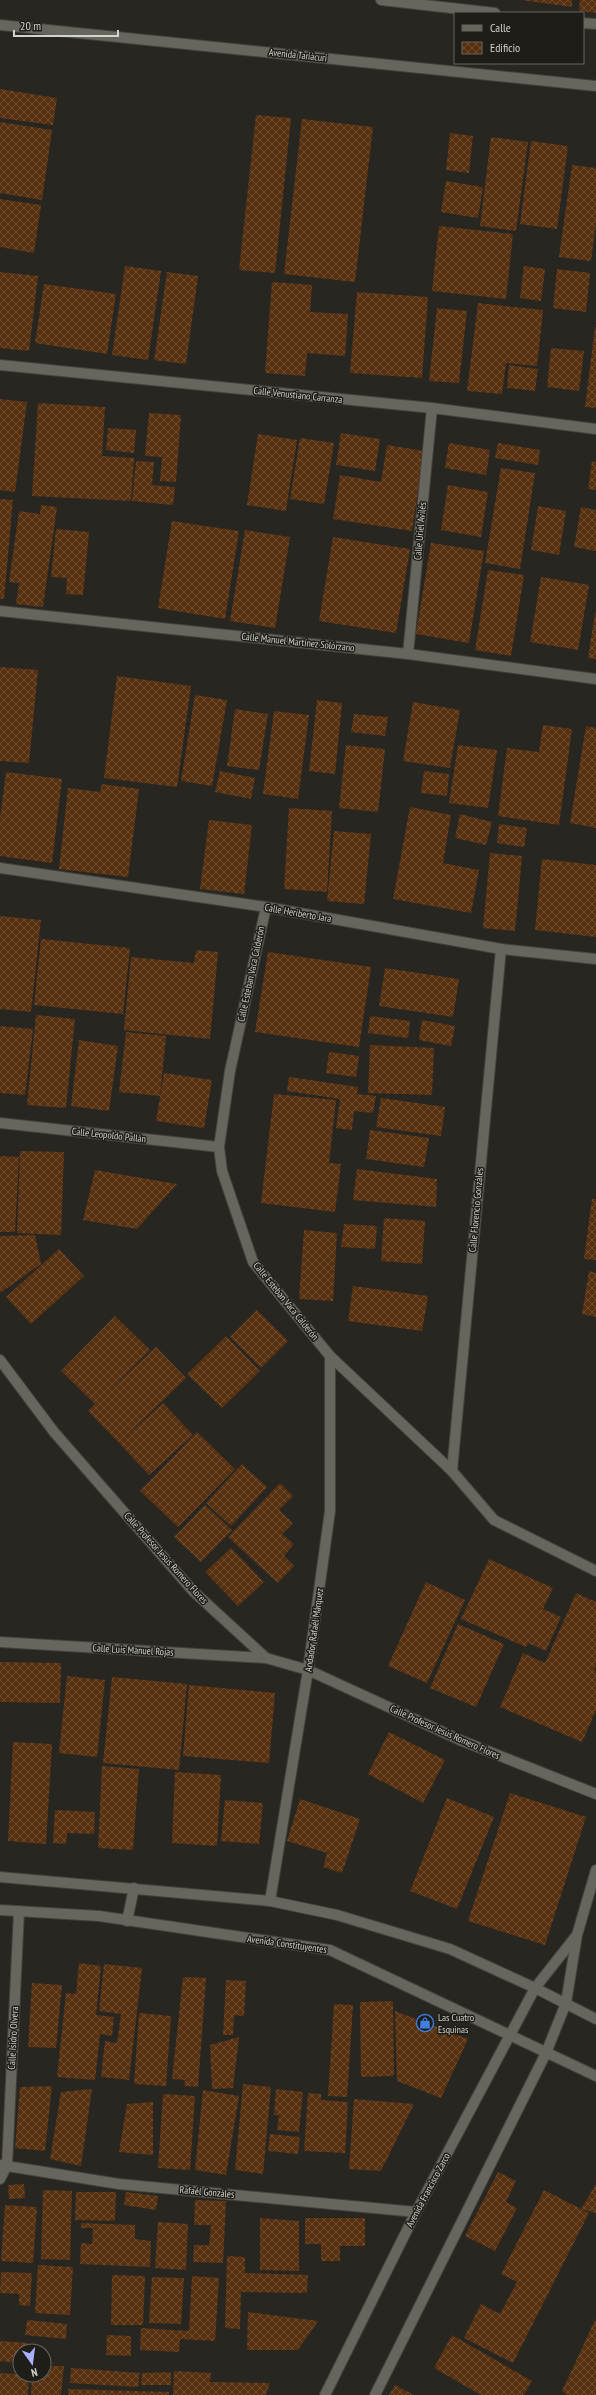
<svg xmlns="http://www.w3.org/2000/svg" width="596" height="2395" font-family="'PT Sans Narrow',sans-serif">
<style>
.building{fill:url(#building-cross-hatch)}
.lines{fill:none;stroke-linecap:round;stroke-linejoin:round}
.minor-casing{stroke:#42423d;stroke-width:12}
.minor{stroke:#66655e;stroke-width:10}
.labels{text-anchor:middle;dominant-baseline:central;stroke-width:3;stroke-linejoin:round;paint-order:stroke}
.street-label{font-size:10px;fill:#d2d2ce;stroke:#1e1d17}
.poi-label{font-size:10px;fill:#d2d2ce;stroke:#1e1d17;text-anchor:start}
</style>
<defs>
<pattern id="building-cross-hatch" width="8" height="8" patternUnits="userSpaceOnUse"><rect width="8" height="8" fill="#573010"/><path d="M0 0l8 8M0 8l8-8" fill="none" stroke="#6e4d32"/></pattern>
</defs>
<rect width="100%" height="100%" fill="#282621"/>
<g class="building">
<path d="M521,0H572V7Z"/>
<path d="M580,0H596V13L579,11Z"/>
<path d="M0,89L57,98L53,125L0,118Z"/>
<path d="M256,115L291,118L275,273L239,270Z"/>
<path d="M302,119L373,127L355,282L284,274Z"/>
<path d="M0,122L52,130L42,200L0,193Z"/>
<path d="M450,133L473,136L469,173L446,170Z"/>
<path d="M491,137L528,142L516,231L480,226Z"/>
<path d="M531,141L568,146L557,229L520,224Z"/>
<path d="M572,165L596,168V223L591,261L559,257Z"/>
<path d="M446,181L483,187L478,218L441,212Z"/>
<path d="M0,199L41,205L34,253L0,247Z"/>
<path d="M439,226L513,234L506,299L432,291Z"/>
<path d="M125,266L161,271L148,360L112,355Z"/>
<path d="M524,266L545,269L541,301L520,298Z"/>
<path d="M557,269L590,273L586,312L553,308Z"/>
<path d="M0,272L38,276L29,351L0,348Z"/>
<path d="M167,272L198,276L186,364L154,360Z"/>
<path d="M272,282L312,285L310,312L348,314L345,356L307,353L305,376L265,373Z"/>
<path d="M44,284L116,294L107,354L35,343Z"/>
<path d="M357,292L428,297L422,378L350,373Z"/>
<path d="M478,303L543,310L537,366L506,363L502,394L467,391Z"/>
<path d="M437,308L467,311L459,383L429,381Z"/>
<path d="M595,327H596V408L585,407Z"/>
<path d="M551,348L584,351L579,391L547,387Z"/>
<path d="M509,365L538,369L535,391L507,388Z"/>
<path d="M0,399L27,402L15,492L0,490Z"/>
<path d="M38,403L105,407L102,456L134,458L131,501L32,496Z"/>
<path d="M149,413L181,415L176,482L160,481L162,457L145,456Z"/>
<path d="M108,428L136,430L134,453L106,450Z"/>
<path d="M341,433L380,439L375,471L336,465Z"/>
<path d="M258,434L297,440L286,511L247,505Z"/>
<path d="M300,438L334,443L324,504L290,499Z"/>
<path d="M449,443L490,450L486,475L445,468Z"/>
<path d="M498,443L540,450L538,465L495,458Z"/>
<path d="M387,445L424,451L412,531L333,519L340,475L381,482Z"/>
<path d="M136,461L154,462L152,485L175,487L173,505L132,501Z"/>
<path d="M592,461L596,462V490L588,489Z"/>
<path d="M501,468L535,473L520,569L485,563Z"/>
<path d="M448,485L488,492L481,537L441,530Z"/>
<path d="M0,499L13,500L4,599H0Z"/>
<path d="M41,505L57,507L43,607L16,604L19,583L9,582L19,511L40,514Z"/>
<path d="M538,506L566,511L559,555L531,550Z"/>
<path d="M581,507L596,510V551L574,547Z"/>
<path d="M172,521L239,531L225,619L158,608Z"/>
<path d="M56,529L89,532L83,595L66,594L67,578L51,577Z"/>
<path d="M245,530L290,537L275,628L230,621Z"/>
<path d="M333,537L410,549L396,633L319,621Z"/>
<path d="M431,543L484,551L469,643L416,634Z"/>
<path d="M488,570L524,575L511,656L475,650Z"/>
<path d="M541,577L589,585L578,650L530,642Z"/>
<path d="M595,613H596V659L588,658Z"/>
<path d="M0,667L38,670L29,763L0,761Z"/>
<path d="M117,676L191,686L177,787L104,778Z"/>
<path d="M195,695L227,700L212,786L181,781Z"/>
<path d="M317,700L342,703L335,774L309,771Z"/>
<path d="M413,702L460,710L450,768L403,761Z"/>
<path d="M235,709L268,714L259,770L227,766Z"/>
<path d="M274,711L309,715L298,799L263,794Z"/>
<path d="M354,714L388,717L385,736L351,732Z"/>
<path d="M543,725L572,729L559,825L498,816L507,748L539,752Z"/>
<path d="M586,726L596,728V828L570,823Z"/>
<path d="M346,745L385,749L378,812L339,808Z"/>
<path d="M458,745L497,750L488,808L449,803Z"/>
<path d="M220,771L255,778L251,799L215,792Z"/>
<path d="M424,771L449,774L447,796L421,793Z"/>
<path d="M6,772L62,779L52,863L0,856V819Z"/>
<path d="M102,784L139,789L128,877L59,869L68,788L100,792Z"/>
<path d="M410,807L451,815L443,863L479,870L471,913L393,899Z"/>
<path d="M289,808L332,811L327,892L284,889Z"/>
<path d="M460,814L492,822L486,845L455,838Z"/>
<path d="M209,820L252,825L244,894L200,889Z"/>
<path d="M499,824L527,828L524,847L497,843Z"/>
<path d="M334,831L371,834L364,904L327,901Z"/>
<path d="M490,853L522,856L515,931L483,928Z"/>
<path d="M542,859L596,865V937L535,930Z"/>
<path d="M0,916L41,920L31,1012L0,1009Z"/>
<path d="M41,939L130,948L123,1014L34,1005Z"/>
<path d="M196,950L218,952L210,1039L124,1030L131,957L194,963Z"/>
<path d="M268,952L371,967L359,1047L255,1032Z"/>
<path d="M385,968L459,979L453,1017L379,1006Z"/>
<path d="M36,1015L75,1019L66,1108L27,1105Z"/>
<path d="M370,1016L410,1021L408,1038L368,1033Z"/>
<path d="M422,1020L455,1026L451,1046L419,1040Z"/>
<path d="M0,1026L33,1029L25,1095L0,1093Z"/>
<path d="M126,1032L166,1036L160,1096L119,1092Z"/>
<path d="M79,1040L118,1046L109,1111L71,1106Z"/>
<path d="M370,1045L434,1048L432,1095L368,1093Z"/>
<path d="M329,1052L359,1056L356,1077L326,1073Z"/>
<path d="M164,1073L212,1080L204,1128L156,1121Z"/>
<path d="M289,1077L358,1087L357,1094L376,1096L373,1113L354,1111L352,1130L336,1128L340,1099L287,1091Z"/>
<path d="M274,1094L336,1100L329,1163L341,1164L335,1212L261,1203Z"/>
<path d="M381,1098L445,1107L441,1136L376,1127Z"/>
<path d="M370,1130L429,1138L424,1167L366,1159Z"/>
<path d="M20,1151L64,1152L61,1235L17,1233Z"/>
<path d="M0,1156L19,1157L15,1232H0Z"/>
<path d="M357,1169L437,1179L436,1207L353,1200Z"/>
<path d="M95,1170L177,1184L137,1229L83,1220Z"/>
<path d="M592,1199H596V1260L584,1259Z"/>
<path d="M384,1218L425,1221L422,1264L381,1261Z"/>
<path d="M344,1224L377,1226L375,1249L341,1247Z"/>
<path d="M304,1230L337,1233L333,1301L299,1299Z"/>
<path d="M35,1235L41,1264L0,1293V1236Z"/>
<path d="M59,1249L84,1276L31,1324L6,1297Z"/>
<path d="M589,1271L596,1273V1317L582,1314Z"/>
<path d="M353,1286L428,1296L422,1331L348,1321Z"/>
<path d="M257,1310L288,1341L261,1368L230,1337Z"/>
<path d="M115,1316L150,1350L106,1394L156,1347L186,1378L119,1443L88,1411L95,1404L61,1371Z"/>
<path d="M226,1336L260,1371L222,1408L187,1374Z"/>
<path d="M163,1403L193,1435L149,1475L119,1443Z"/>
<path d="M197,1432L235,1469L178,1527L140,1491Z"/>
<path d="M242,1464L267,1487L231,1526L206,1503Z"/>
<path d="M280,1483L293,1496L279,1510L293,1523L282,1534L294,1544L284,1556L294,1566L278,1583L228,1537Z"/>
<path d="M205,1505L232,1530L201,1562L174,1537Z"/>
<path d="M231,1548L264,1582L238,1606L205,1572Z"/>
<path d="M489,1559L553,1588L543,1609L561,1617L546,1651L528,1643L526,1647L461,1619Z"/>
<path d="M426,1582L465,1600L427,1683L388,1666Z"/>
<path d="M576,1593L596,1602V1665L594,1670L596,1671V1710L582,1742L500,1707L523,1653L545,1663Z"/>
<path d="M458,1624L504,1644L476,1707L430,1688Z"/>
<path d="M0,1662L61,1663L60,1703L0,1702Z"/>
<path d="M67,1676L105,1680L97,1757L59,1753Z"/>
<path d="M112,1677L187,1684L179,1770L103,1763Z"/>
<path d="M189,1685L275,1693L269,1763L183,1756Z"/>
<path d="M389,1732L445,1760L423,1803L368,1774Z"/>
<path d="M13,1742L52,1744L46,1844L8,1841Z"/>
<path d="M102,1766L139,1769L133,1850L98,1848Z"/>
<path d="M175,1772L221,1775L217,1846L172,1843Z"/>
<path d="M510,1793L586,1817L545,1945L468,1921Z"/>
<path d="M447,1798L494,1817L457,1909L410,1891Z"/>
<path d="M300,1799L360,1819L342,1873L323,1867L327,1853L287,1841Z"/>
<path d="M225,1800L263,1803L259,1844L221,1841Z"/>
<path d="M55,1810L95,1812L94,1834L67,1833L66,1844L53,1843Z"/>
<path d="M79,1963L101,1966L96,2015L114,2017L112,2036L100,2034L95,2080L57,2077L66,1993L76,1994Z"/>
<path d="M104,1964L142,1968L129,2080L101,2077L105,2041L117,2043L121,2014L99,2011Z"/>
<path d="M183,1977L206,1978L198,2087L184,2086L185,2080L172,2079Z"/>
<path d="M226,1980L246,1981L244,2016L234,2015L233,2035H223Z"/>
<path d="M32,1983L62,1985L56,2048L28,2047Z"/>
<path d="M393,2001L394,2076L361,2077L360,2002Z"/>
<path d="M334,2004L353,2005L347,2097L328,2096Z"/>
<path d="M395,2011L468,2039L441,2098L397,2081Z"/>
<path d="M139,2013L171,2016L166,2086L134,2084Z"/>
<path d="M239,2037L233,2088L212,2089L210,2045Z"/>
<path d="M243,2084L271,2087L263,2174L235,2170Z"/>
<path d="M52,2086L45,2151L15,2148L20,2087Z"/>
<path d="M92,2089L81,2166L50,2159L61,2092Z"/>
<path d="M276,2089L303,2092L299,2132L277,2130L279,2115H274Z"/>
<path d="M203,2090L239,2096L226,2175L195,2170Z"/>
<path d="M308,2093L321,2094V2100L348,2102L345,2153L304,2151Z"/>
<path d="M163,2094L195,2096L190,2170L158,2168Z"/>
<path d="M354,2099L414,2104L381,2171L349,2169Z"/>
<path d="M153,2102V2155L119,2152L127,2104Z"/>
<path d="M270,2134L300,2137L298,2154L268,2151Z"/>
<path d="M498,2172L516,2181L506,2202L517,2208L495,2251L465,2236Z"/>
<path d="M24,2184L25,2198L9,2199L8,2185Z"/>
<path d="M596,2184V2213L581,2209Z"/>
<path d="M43,2190L72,2191L70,2260L41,2259Z"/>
<path d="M544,2190L589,2213L513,2363L464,2338L481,2304L500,2314L517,2282L501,2274Z"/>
<path d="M76,2192H116L115,2221L75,2220Z"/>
<path d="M126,2192L158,2196L156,2210L124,2205Z"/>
<path d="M195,2200L226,2201L223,2263L193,2262L194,2245H209L211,2225H194Z"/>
<path d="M5,2205L37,2207L33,2263L1,2261Z"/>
<path d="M260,2218L299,2221V2271L260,2270Z"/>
<path d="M305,2218H365V2246H340V2261H321V2244H305Z"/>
<path d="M158,2222L188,2224L186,2270L155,2268Z"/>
<path d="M81,2223L135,2225V2239L151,2241L150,2267L80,2264L81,2243L92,2244L93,2228H81Z"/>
<path d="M227,2256L245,2257V2273L308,2275L307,2293L241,2292L240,2329L225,2328Z"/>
<path d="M38,2265L73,2267L70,2315L35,2313Z"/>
<path d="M1,2272L32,2273L30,2306L19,2305V2294L0,2293Z"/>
<path d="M112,2275L145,2276L143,2325H111Z"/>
<path d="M192,2276L219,2278L215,2341L180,2339L179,2352L140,2350L141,2328L189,2331Z"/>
<path d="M152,2277L184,2278L181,2324L149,2323Z"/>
<path d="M248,2312L318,2321L298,2350H247Z"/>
<path d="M596,2318V2395H567L562,2391Z"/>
<path d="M27,2320L67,2324L66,2339L25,2335Z"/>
<path d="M107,2335L131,2336V2356L106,2355Z"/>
<path d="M452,2335L532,2381L524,2395H481L434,2368Z"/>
<path d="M0,2341L29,2343L28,2351H20V2363L0,2361Z"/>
<path d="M44,2366H64L61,2395H31L32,2375H44Z"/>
<path d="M71,2368L140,2373L138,2387L70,2383Z"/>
<path d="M174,2371L211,2373L210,2382L270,2383L266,2395H173Z"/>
<path d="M171,2372V2385H141L142,2373Z"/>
<path d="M0,2373L29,2375L28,2395H0Z"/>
<path d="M395,2385L414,2395H389Z"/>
<path d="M68,2389L169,2392V2395H68Z"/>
</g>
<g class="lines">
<g class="minor-casing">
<g id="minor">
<path d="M381,0L495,13"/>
<path d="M583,23L596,24"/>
<path d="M0,25L596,86"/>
<path d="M0,365L432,408L596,429"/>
<path d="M0,611L408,654L596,679"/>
<path d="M408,654L432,408"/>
<path d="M0,868L266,907L501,949L596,959"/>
<path d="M266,907L230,1071L219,1147L222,1171L253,1262L330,1356L452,1471L494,1520L596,1571"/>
<path d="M0,1123L219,1147"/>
<path d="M0,1360L54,1432L193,1591L266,1658L308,1670L460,1740L596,1794"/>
<path d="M452,1471L501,949"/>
<path d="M0,1642L266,1658"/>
<path d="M0,1877L270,1901L337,1915L450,1949L535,1988L596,2019"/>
<path d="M270,1901L308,1670L330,1511V1356"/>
<path d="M0,1910L99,1916L330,1950L596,2076"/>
<path d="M127,1921L134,1888"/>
<path d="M0,2165L119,2184L416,2212"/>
<path d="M0,2179L7,2165L19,1911"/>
<path d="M325,2395L416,2212L535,1988L576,1936"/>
<path d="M375,2395L546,2053L566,2003L577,1935L596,1870"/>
</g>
</g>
<use href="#minor" class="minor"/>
</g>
<defs>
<g id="shop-ring" transform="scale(0.9)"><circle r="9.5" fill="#1e1d17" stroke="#3f7fe0" stroke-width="1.5"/><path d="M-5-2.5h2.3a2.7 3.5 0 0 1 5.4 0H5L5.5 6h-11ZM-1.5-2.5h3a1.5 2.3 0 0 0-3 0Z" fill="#3f7fe0"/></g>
</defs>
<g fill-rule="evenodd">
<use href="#shop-ring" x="425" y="2023"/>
</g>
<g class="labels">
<g class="street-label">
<text transform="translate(298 55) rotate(6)">Avenida Tariácuri</text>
<text transform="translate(298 395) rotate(6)">Calle Venustiano Carranza</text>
<text transform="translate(420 531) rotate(-85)">Calle Uriel Avilés</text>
<text transform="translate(298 642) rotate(6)">Calle Manuel Martínez Solórzano</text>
<text transform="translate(298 913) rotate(10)">Calle Heriberto Jara</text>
<text transform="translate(251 974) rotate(-78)">Calle Esteban Vaca Calderón</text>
<text transform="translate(109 1135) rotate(6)">Calle Leopoldo Pallán</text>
<text transform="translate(476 1210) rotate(-85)">Calle Florencio Gonzáles</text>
<text transform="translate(286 1301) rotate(51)">Calle Esteban Vaca Calderón</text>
<text transform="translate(166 1558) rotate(48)">Calle Profesor Jesús Romero Flores</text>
<text transform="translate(314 1630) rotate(-82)">Andador Rafaél Márquez</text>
<text transform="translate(133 1650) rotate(3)">Calle Luis Manuel Rojas</text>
<text transform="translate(445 1732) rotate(24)">Calle Profesor Jesús Romero Flores</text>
<text transform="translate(287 1944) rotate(8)">Avenida Constituyentes</text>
<text transform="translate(13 2038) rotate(-87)">Calle Isidro Olvera</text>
<text transform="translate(428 2190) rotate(-62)">Avenida Francisco Zarco</text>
<text transform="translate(207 2192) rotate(5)">Rafaél Gonzáles</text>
</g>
<g class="poi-label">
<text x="438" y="2017">Las Cuatro<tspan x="438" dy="12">Esquinas</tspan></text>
</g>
</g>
<rect x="454" y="12" width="130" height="52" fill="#1e1d17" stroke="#666560"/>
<rect x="462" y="25" width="20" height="6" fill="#66655e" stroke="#666560"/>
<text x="490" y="32" font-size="12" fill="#d2d2ce">Calle</text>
<rect x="462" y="42" width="20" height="12" fill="url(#building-cross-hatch)" stroke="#666560"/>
<text x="490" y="52" font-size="12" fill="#d2d2ce">Edificio</text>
<g transform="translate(32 2363) rotate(166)"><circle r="19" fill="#1e1d17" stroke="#666560"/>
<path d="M0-3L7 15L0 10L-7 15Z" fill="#a9b0fc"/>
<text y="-6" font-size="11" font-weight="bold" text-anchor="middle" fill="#d2d2ce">N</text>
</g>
<path d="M14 30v6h104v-6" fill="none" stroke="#d2d2ce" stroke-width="2"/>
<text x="20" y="30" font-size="12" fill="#d2d2ce" stroke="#1e1d17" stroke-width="3" paint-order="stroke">20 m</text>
</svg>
